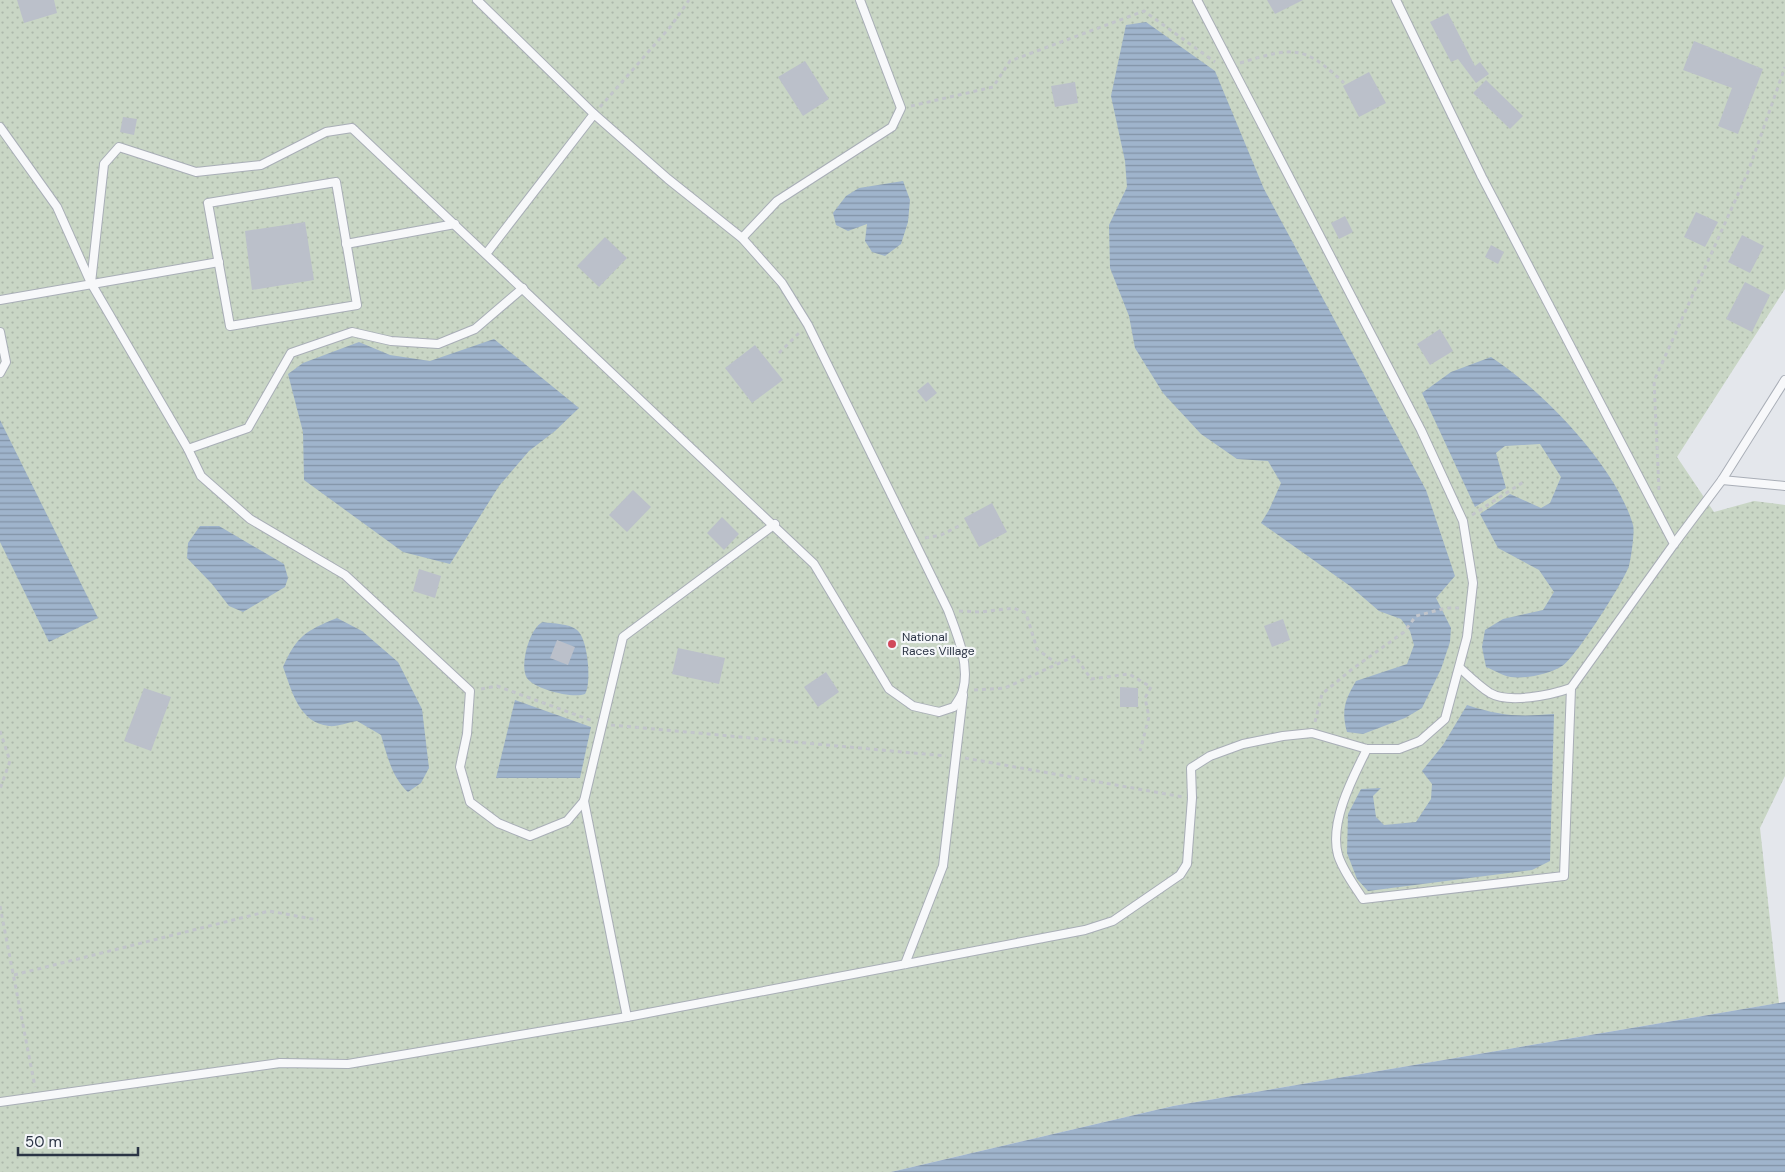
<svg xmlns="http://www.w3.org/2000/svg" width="1785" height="1172" font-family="'DM Sans',sans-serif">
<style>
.park{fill:url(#park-dots)}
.water{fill:url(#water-rules)}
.building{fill:#bbc0ca}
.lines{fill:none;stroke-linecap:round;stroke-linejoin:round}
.lane-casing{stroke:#a9aeb7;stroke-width:10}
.path{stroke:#c2c5cb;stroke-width:3;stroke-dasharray:4 4;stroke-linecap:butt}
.lane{stroke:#f7f8fa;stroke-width:8}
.poi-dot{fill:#d1495b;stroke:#f4f6f9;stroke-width:2}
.labels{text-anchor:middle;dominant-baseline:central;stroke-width:4.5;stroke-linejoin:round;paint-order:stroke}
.poi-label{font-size:12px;fill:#2b3445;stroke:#f4f6f9;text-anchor:start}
</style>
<defs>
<pattern id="park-dots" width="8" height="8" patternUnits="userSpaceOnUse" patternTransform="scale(1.25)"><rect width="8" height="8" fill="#c9d6c5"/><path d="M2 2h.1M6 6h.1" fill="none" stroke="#adb8ab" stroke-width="1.8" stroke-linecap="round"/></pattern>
<pattern id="water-rules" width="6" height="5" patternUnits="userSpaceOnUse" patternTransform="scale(1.25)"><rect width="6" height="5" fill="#9fb4cc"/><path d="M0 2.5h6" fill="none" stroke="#8293a7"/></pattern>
</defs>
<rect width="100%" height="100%" fill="#e4e7ec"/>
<path class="park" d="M0,0H1785V289L1677,457L1714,512L1754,501L1785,505V776L1760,828L1779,1003L1173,1106L891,1172H0Z"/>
<g class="water">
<path d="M1146,22L1215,71L1264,189L1426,490L1455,576L1436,598L1451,628L1450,642L1441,669L1422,708L1405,718L1363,734L1347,732C1341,710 1345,700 1356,681L1407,664L1414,645L1410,631L1401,619L1379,611L1350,586L1261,523L1269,510L1281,483L1268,461L1237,459L1201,434L1163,393L1135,348L1129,316L1110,268L1109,225L1127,187L1125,161L1111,96L1126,25Z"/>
<path d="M903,181L910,200L908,222L901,244L885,256L872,252L865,241L867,224L848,231L836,225L833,213L846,196L859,188Z"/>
<path d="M494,339L579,408L555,431L529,451L499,486L450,564L403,552L304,480L303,432L288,374L303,363L359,342L390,355L430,361Z"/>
<path d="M1491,357C1542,390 1616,466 1633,525C1635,531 1631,559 1629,566C1624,581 1575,659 1562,666C1549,674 1527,679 1511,677C1503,676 1494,670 1486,667L1482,647L1485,630L1503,619L1543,610L1554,592L1539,570L1498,548L1480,514L1510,494L1541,508L1550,503L1561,477L1540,444L1505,446L1496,453L1506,488L1475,507L1422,393L1451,372Z"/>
<path d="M0,420L98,618L49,642L0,542Z"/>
<path d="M200,526H219L284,564L288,578L285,587L243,612L229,606L212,584L187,558L188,543Z"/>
<path d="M337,618L362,631L398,662L422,709L429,768L421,783L408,792C392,778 387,755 381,735L357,721C349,722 337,727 329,726C299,723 292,691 283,667C297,636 305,631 337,618Z"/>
<path d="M543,622C554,624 568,623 577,630C588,638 592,684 585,694C573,699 534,689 527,678C519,665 530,627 543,622Z"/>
<path d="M515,700L591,727L580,778H496Z"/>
<path d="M1467,705C1501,716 1518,717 1554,714L1550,861L1532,870L1368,891L1357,879L1347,853L1348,814L1361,789L1381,788L1373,796L1376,817L1384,825L1416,822L1431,799L1432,784L1422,771L1443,745Z"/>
<path d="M1785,1002V1172H891L1173,1106Z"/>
</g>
<g class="building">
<path d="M17,0H54L57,13L24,23Z"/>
<path d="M1267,0H1303L1275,14Z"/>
<path d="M1448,13L1475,66L1480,62L1489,74L1476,83L1458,59L1451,62L1430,22Z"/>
<path d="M1694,41L1763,69L1738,134L1718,126L1732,88L1683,70Z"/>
<path d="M805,61L829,99L803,116L778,77Z"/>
<path d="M1369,72L1386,103L1359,117L1343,86Z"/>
<path d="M1486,80L1523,116L1510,129L1473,93Z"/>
<path d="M1075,82L1078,103L1055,107L1051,86Z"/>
<path d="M123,117L137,119L134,135L120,132Z"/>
<path d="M1696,212L1718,222L1705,247L1684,237Z"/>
<path d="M1345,216L1353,232L1339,239L1331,223Z"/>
<path d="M305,222L314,280L252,290L245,231Z"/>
<path d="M1742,235L1764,246L1750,273L1728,262Z"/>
<path d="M605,237L627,258L599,287L577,266Z"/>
<path d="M1491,245L1504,252L1498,264L1485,257Z"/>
<path d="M1745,282L1770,295L1752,332L1726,319Z"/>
<path d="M1440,329L1453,351L1430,365L1417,344Z"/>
<path d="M755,345L783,380L752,403L725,368Z"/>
<path d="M928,382L937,393L926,402L917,391Z"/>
<path d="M633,490L651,507L627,532L609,515Z"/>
<path d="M992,503L1007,532L979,547L964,518Z"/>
<path d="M722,517L739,534L724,550L707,533Z"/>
<path d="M419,569L441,576L435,598L413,591Z"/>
<path d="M1283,619L1290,640L1272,647L1264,626Z"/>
<path d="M557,640L575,647L568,665L550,658Z"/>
<path d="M678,648L725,658L719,684L672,674Z"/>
<path d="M826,672L839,692L818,707L804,687Z"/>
<path d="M1120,687L1138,688V707H1120Z"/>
<path d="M144,688L171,697L151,751L124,741Z"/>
</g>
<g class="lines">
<g class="lane-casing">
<g id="lane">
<path d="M477,0L594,114"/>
<path d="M0,127L57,207L91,283L188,449L201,476L250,519L345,575L470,691L467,734L460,767L470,802L498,823L530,836L567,821L584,801L623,637L775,524"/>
<path d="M336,182L357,305L230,326L208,203Z"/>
<path d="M742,238L777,201L892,127L901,108L860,0"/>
<path d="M346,244L455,224"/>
<path d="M91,283L104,164L119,147L196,172L261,165L326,132L352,128L814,564L889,689L913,706L939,712L954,707C957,702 962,696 963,690C970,664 957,634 948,610L808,325L782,283L742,238L668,179L594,114L486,254"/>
<path d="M0,300L219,262"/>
<path d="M0,332L6,362L0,373"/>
<path d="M188,449L248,428L291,353L352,332L391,341L438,344L475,329L523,288"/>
<path d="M1722,480L1785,486"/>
<path d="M1674,544L1722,480L1785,380"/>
<path d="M1460,668C1469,676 1479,686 1490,693C1509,704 1551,695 1571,688"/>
<path d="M1367,749C1353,777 1329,822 1338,855C1343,871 1354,885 1363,899L1564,876L1571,688L1674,544L1482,177L1396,0"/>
<path d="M584,801L627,1017"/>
<path d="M905,964L943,866L963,695"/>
<path d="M0,1102L280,1063L348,1064L627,1017L1085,930L1113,921L1180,875L1187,864L1192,798L1191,768L1210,756L1243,744L1283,736L1312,733L1367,749H1399L1420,741L1445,719L1467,637L1473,583L1463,521L1421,430L1197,0"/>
</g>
</g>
<g class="path">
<path d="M1240,63C1293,47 1303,44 1344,83"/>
<path d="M911,106L993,87L1010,61L1144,11L1215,62"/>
<path d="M600,107L671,26L689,0"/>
<path d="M779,353L800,332"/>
<path d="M1659,490L1654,381L1748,172L1785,67"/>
<path d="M1472,515L1525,481"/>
<path d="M925,538L941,535L961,525"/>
<path d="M959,611L981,612L1014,608L1026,613L1037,649L1056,663"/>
<path d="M481,689L497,686L593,721"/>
<path d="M974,690L1005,688L1075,656L1091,679L1129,674L1151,687L1145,698L1149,717L1140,751"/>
<path d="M1315,722L1322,694L1351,670L1404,632L1416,616L1446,608H1459"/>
<path d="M611,725L946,756"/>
<path d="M0,731L10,761L0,789"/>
<path d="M965,758L1183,797"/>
<path d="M0,906L35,1087"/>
<path d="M14,975L269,911L318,920"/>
</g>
<use href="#lane" class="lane"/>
</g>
<circle class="poi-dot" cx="892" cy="644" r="5"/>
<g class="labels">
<g class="poi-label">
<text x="902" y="637">National<tspan x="902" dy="14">Races Village</tspan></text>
</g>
</g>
<path d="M18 1147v8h120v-8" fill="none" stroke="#2b3445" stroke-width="2.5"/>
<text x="25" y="1147" font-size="15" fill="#2b3445" stroke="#f4f6f9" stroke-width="4" paint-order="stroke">50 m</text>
</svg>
